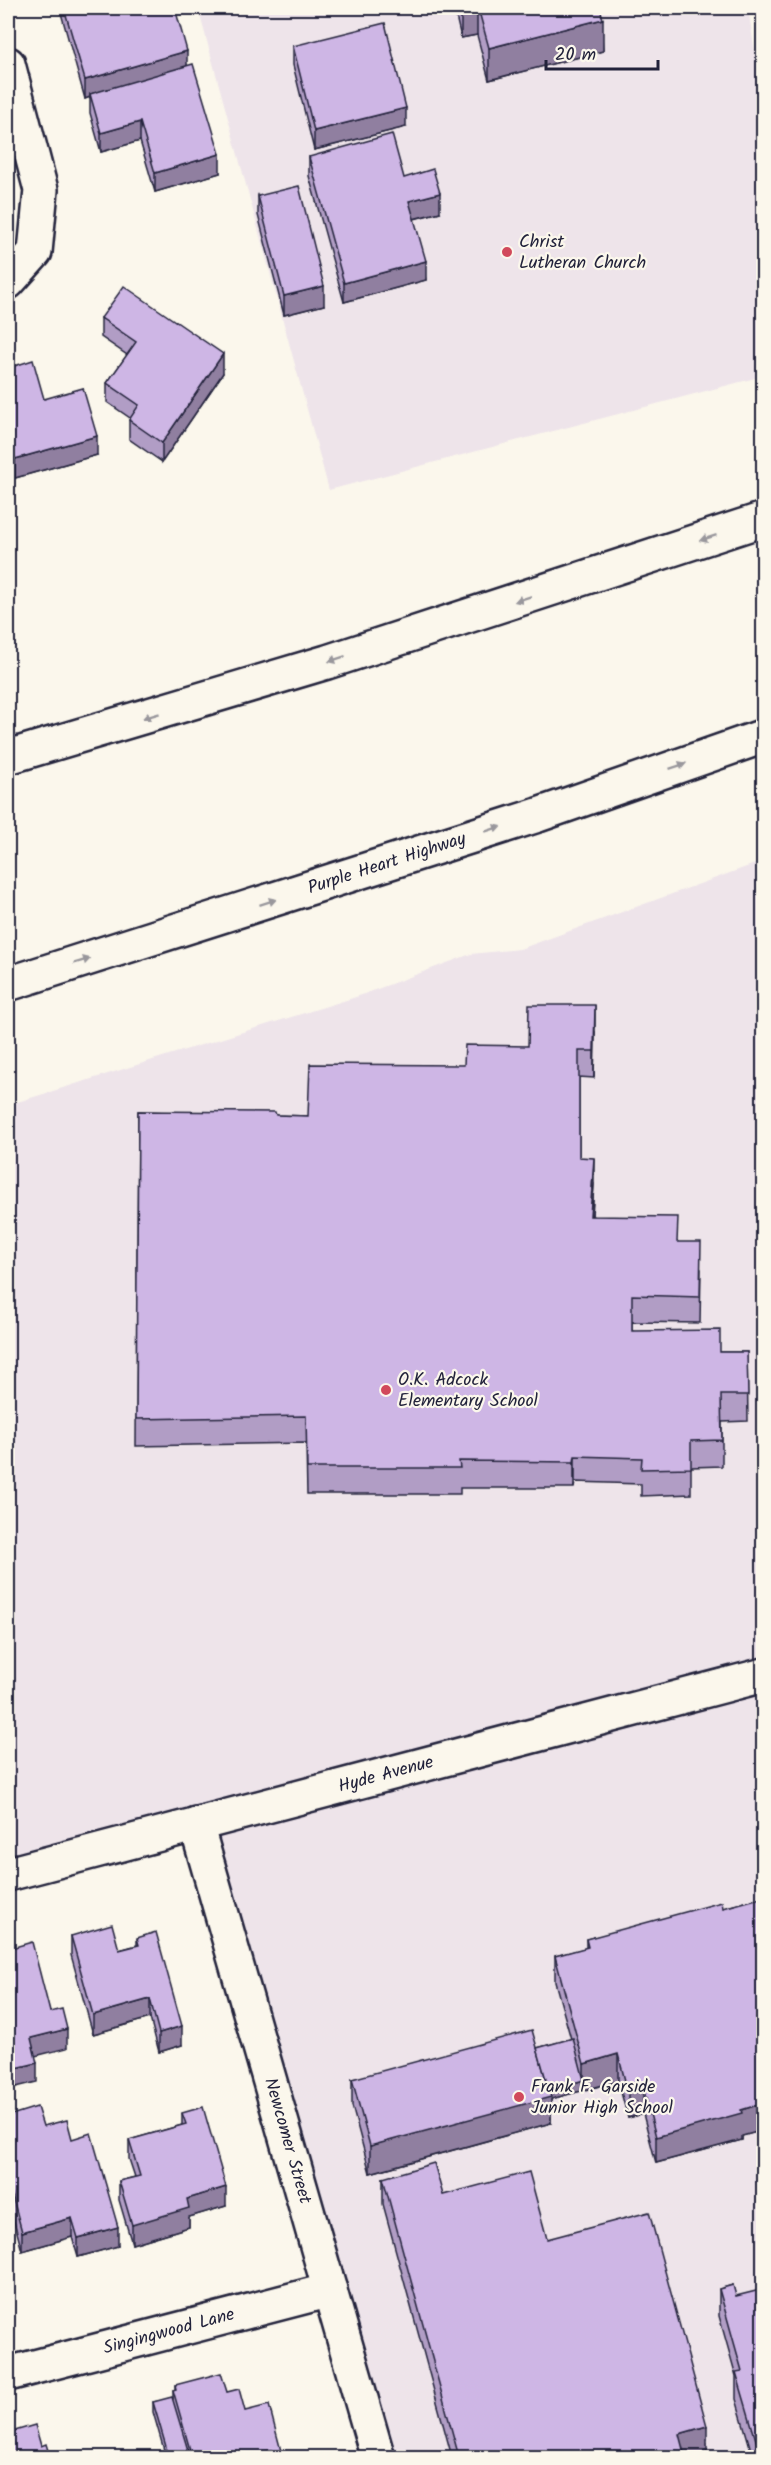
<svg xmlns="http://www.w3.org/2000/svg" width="771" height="2465" font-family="Kalam,sans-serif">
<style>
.built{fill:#eee4ea}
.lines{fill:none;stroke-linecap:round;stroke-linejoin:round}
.minor-casing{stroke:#22223b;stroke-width:38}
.highway-casing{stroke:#22223b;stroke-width:38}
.minor{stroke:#fbf7ec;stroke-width:33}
.highway{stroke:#fbf7ec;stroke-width:33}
.wall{fill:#b19dc5;stroke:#22223b;stroke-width:1.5}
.shaded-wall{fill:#907fa0;stroke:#22223b;stroke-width:1.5}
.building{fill:#ceb6e5;stroke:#22223b;stroke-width:1.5}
.oneway{fill:#99979c}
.poi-dot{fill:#d1495b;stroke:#fbf7ec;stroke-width:2}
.labels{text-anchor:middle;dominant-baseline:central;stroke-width:4.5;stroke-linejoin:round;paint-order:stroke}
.poi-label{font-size:18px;fill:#22223b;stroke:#fbf7ec;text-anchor:start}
.street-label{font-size:18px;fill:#22223b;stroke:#fbf7ec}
</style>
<rect width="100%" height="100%" fill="#fbf7ec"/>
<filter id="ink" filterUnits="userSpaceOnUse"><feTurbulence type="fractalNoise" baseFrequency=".0167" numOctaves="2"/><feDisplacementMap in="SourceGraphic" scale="12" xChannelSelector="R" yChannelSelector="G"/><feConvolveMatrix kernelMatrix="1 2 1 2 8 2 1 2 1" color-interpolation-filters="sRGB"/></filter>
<g filter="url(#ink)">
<g class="built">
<path d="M198,8H748L763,104V376L329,490Z"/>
<path d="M763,861V2457H378L196,1825L8,1874V1105L356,997L471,954L520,949Z"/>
</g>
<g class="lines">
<g class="minor-casing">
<g id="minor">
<path d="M8,64L41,190L35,252L8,282"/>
<path d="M196,1824L378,2458"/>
<path d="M8,1874L764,1675"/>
<path d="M8,2374L330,2290"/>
</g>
</g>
<g class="highway-casing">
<g id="highway">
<path d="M8,757L327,662L764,519"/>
<path d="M8,984L538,815L764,736"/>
</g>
</g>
<use href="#minor" class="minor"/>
<use href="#highway" class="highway"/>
</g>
<g class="wall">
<path d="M61,8H175L187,66L220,173L155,192L140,141L101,152L90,113V97L85,99L61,13Z"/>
<path d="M454,8H600L603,51L489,80L477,35L461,38Z"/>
<path d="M293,46L406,127L314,150L293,65Z"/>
<path d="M309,157L404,178L440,212L414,219L426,280L344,302L309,176Z"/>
<path d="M258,196L324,305L284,315L258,215Z"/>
<path d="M101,318L223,373L162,462L129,439V420L130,418L107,402V383L127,355L101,337Z"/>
<path d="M8,368L44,399L97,455L15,478L8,452Z"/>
<path d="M595,1032L594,1078L579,1077V1157L594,1184L592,1216L678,1242L701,1269L700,1323L632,1322V1331L720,1352H747L748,1421L722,1422V1466L691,1467V1494L641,1496V1484L575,1482L574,1488H460V1494H307L306,1443L136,1446L138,1111L308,1116L464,1065L528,1046Z"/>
<path d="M764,1897V2130L742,2136V2140L656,2163L643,2114L628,2118L618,2081L551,2099V2123L370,2173L352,2106V2079L537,2048L571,2039L555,1982V1956L586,1948V1939L723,1908Z"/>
<path d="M71,1936L119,1950L137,1945V1938L182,2045L159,2052L150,2018L93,2034L71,1955Z"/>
<path d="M182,2113L226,2206L189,2217V2227L132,2244L119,2200V2181L135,2177L129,2159V2140L182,2125Z"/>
<path d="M8,2116L43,2126L72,2139L118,2246L78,2257L72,2237L22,2251L8,2199Z"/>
<path d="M383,2178L443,2195L547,2239L707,2452L689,2457H452L383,2204Z"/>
<path d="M733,2285L764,2457H753L736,2399V2376L719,2316V2289Z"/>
<path d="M175,2385L227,2392L245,2411L281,2457H166L153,2412V2402L173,2399V2390H175Z"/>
</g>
<g class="shaded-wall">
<path d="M461,8H477V35L461,38Z"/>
<path d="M603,19V51L489,80V48Z"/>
<path d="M187,51V70L90,94V97L85,99V80Z"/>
<path d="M406,108V127L314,150V131Z"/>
<path d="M140,122V141L101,152V133Z"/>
<path d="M220,154V173L155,192V173Z"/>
<path d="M440,193V212L409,220V201Z"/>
<path d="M426,261V280L344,302V283Z"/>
<path d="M324,286V305L284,315V296Z"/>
<path d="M223,354V373L162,462V443Z"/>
<path d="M97,436V455L15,478V459Z"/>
<path d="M595,1005V1032L594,1078V1051Z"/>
<path d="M594,1158V1184L590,1242V1216Z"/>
<path d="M575,1456V1482L574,1488V1462Z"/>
<path d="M150,1999V2018L93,2034V2015Z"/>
<path d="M182,2026V2045L159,2052V2033Z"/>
<path d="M67,2029V2048L31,2057V2038Z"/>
<path d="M618,2054V2081L551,2099V2123L370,2173V2146L545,2091L584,2080V2064Z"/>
<path d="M37,2063V2082L8,2089V2070Z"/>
<path d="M643,2087V2114L628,2118V2092Z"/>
<path d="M764,2103V2130L742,2136V2140L656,2163V2137L741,2110Z"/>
<path d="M226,2187V2206L189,2217V2227L132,2244V2225L187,2199Z"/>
<path d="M72,2218V2237L22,2251V2232Z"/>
<path d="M118,2227V2246L78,2257V2238Z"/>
<path d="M707,2426V2452L689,2457H679V2434Z"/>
<path d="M271,2450V2457H244Z"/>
<path d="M281,2451V2457H272V2453Z"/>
</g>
<g class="building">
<path d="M64,8H175L187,51L85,80Z"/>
<path d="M478,8H600L603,19L489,48Z"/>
<path d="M385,23L406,108L314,131L293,46Z"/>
<path d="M193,64L220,154L155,173L140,122L101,133L90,94Z"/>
<path d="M392,134L404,178L433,169L440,193L409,201L426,261L344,283L309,157Z"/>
<path d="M299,186L324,286L284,296L258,196Z"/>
<path d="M124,286L223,354L162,443L129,420L139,405L107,383L136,342L101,318Z"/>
<path d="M33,360L44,399L83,388L97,436L15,459L8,433V368Z"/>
<path d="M529,1005H595L594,1051H579V1157L594,1158L590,1216L678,1217L677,1242H701L700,1297L632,1295V1331L720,1330V1352H747L748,1395H721L722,1440L691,1441V1468L641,1469L642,1458L575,1456L574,1462L459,1461L460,1468H307L306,1416L136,1419L138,1111L275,1112L276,1115L308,1116L310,1064L464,1065L465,1045L528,1046Z"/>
<path d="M764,1897V2103L741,2110L742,2113L656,2137L643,2087L628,2092L618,2054L584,2064L555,1956L588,1947L586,1939L722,1902L723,1908Z"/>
<path d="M112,1924L119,1950L139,1945L137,1938L156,1932L182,2026L159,2033L150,1999L93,2015L71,1936Z"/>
<path d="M32,1942L50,2012L62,2009L67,2029L31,2038L37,2063L8,2070V1949Z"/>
<path d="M532,2030L551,2097L370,2146L352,2079Z"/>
<path d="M573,2038L584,2080L549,2090L537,2048Z"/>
<path d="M37,2107L43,2126L67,2120L72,2139L91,2133L118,2227L78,2238L72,2218L22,2232L8,2180V2116Z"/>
<path d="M203,2107L226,2187L187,2199L189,2208L132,2225L119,2181L140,2176L129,2140L186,2124L182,2113Z"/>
<path d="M434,2163L443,2195L529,2172L547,2239L649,2212L707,2426L679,2434L685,2457H459L383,2178Z"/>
<path d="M733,2285L736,2296L764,2289V2457H761L736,2372L742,2371L719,2289Z"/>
<path d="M221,2373L227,2392L239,2389L245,2411L269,2405L281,2451L272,2453L271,2450L244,2457H239L237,2456L232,2457H192L173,2390L176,2389L175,2385Z"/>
<path d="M172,2397L190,2457H169L153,2402Z"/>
<path d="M35,2425L41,2446L46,2444L50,2457H8V2433Z"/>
</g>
<defs><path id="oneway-solid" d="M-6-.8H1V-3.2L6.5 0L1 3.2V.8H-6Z" transform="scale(1.5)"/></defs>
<g class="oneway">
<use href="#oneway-solid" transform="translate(708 538) rotate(162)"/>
<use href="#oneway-solid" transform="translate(523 599) rotate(162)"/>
<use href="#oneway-solid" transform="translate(337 659) rotate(162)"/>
<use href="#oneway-solid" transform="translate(151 716) rotate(163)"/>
<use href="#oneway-solid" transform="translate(678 766) rotate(-19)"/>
<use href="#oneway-solid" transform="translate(493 829) rotate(-18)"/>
<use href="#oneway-solid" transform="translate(268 902) rotate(-18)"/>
<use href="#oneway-solid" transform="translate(82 961) rotate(-17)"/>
</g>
</g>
<g class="poi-dot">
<circle cx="507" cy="252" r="6"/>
<circle cx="386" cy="1390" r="6"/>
<circle cx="519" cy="2097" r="6"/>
</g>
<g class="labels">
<g class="poi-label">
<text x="519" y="242">Christ<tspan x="519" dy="21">Lutheran Church</tspan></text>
<text x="398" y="1380">O.K. Adcock<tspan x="398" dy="21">Elementary School</tspan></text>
<text x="531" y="2087">Frank F. Garside<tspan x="531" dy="21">Junior High School</tspan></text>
</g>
<g class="street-label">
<text transform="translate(387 864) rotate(-18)">Purple Heart Highway</text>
<text transform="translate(386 1775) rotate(-15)">Hyde Avenue</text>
<text transform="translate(287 2141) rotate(74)">Newcomer Street</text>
<text transform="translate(169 2332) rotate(-15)">Singingwood Lane</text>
</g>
</g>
<rect width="771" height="2465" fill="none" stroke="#fbf7ec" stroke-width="30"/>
<rect x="15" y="15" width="741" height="2435" fill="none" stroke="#22223b" stroke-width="2" filter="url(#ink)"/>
<path d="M546 60v9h112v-9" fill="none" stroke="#22223b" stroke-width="3"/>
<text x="555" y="60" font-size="18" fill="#22223b" stroke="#fbf7ec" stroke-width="4.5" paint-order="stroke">20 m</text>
</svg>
